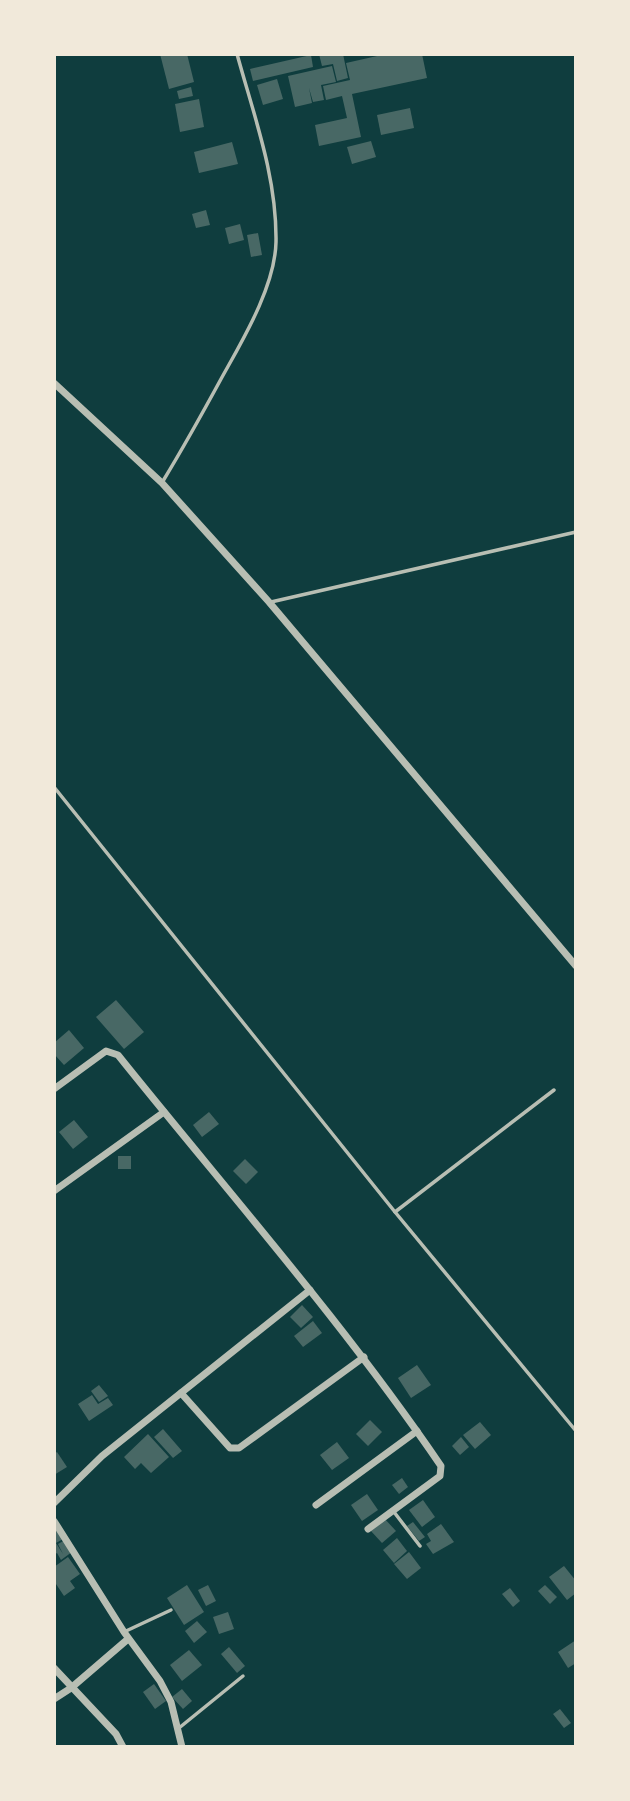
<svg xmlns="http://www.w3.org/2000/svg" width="630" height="1801" font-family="'Source Sans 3',sans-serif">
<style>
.building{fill:#486865}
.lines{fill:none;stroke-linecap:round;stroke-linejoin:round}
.service{stroke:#b8beb3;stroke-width:3.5}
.minor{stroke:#b8beb3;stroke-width:7}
</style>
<rect width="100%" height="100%" fill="#0f3d3e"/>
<g class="building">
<path d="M160,54H187L194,82L169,89Z"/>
<path d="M319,54H343L348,78L337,81L333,64L322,66Z"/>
<path d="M386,54H422L427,78L352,94L361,137L319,146L315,125L347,118L342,96L326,100L323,86L350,80L346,63Z"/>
<path d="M311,55L313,67L253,81L250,69Z"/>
<path d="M332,66L336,82L321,85L324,100L313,102L309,88L312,103L295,107L288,76Z"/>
<path d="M277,79L283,99L263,105L257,85Z"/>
<path d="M191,87L193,96L179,99L177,91Z"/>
<path d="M199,99L204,127L180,132L175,104Z"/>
<path d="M410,108L414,128L381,135L377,115Z"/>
<path d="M371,141L376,157L352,164L347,147Z"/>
<path d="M232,142L238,164L199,173L194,152Z"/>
<path d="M206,210L210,225L196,228L192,214Z"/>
<path d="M240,224L244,240L229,244L225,228Z"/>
<path d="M258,233L262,255L251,257L247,235Z"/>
<path d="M116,1000L144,1032L124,1049L96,1017Z"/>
<path d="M69,1030L84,1048L64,1065L54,1054V1043Z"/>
<path d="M209,1112L219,1124L202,1137L193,1125Z"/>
<path d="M74,1120L88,1137L73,1149L59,1132Z"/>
<rect x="118" y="1156" width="13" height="13"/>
<path d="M245,1159L258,1172L246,1184L233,1171Z"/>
<path d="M302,1305L313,1317L301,1328L290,1317Z"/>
<path d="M313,1321L322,1333L303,1347L294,1336Z"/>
<path d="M417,1365L431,1385L411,1398L398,1378Z"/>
<path d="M99,1385L108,1396L99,1402L91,1391Z"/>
<path d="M92,1395L98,1404L108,1398L113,1405L89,1421L78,1404Z"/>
<path d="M370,1420L382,1432L368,1446L356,1434Z"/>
<path d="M480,1422L491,1435L475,1449L463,1435Z"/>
<path d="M163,1429L182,1451L173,1458L154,1437Z"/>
<path d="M148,1434L169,1457L151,1473L141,1463L135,1469L124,1457Z"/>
<path d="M461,1437L469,1447L460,1455L452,1446Z"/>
<path d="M337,1442L349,1458L332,1470L320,1455Z"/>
<path d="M57,1452L67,1467L54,1475V1454Z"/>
<path d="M402,1478L408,1487L399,1494L392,1485Z"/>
<path d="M367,1494L378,1510L362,1521L351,1505Z"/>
<path d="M423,1500L435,1517L422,1527L409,1510Z"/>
<path d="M384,1518L396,1531L382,1543L370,1530Z"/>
<path d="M413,1522L425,1537L419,1541L407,1526Z"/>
<path d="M54,1524L63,1539L56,1543L63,1554L58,1544L65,1540L72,1552L61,1560L57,1553L54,1555Z"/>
<path d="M441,1524L454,1542L433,1554L426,1544L431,1541L427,1534Z"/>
<path d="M397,1538L407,1551L394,1563L383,1550Z"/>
<path d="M409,1552L421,1568L407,1579L394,1564Z"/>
<path d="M68,1557L80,1574L70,1581L75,1588L64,1596L54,1581V1567Z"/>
<path d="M564,1566L576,1581V1593L567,1600L549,1577Z"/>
<path d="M187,1585L204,1612L184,1625L167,1598Z"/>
<path d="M208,1585L216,1601L206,1606L198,1590Z"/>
<path d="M545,1585L557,1597L550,1604L538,1591Z"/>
<path d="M510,1588L520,1601L513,1607L502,1594Z"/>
<path d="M228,1612L234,1629L219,1634L213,1617Z"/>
<path d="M197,1621L207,1632L194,1643L185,1631Z"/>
<path d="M576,1640V1663L568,1668L558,1652Z"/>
<path d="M229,1647L245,1666L237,1673L221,1654Z"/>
<path d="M189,1650L202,1665L182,1681L170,1665Z"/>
<path d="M154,1684L166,1701L155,1709L143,1692Z"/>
<path d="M182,1689L192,1701L183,1709L172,1697Z"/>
<path d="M560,1709L571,1723L564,1728L553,1714Z"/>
</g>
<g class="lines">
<g class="service">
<path d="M163,481C183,448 202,414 221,379C242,341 275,287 276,242C277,177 254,116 237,54"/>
<path d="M271,602L576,532"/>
<path d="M54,787L395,1212L576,1431"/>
<path d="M395,1212L554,1090"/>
<path d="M394,1512L420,1546"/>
<path d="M126,1631L171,1610"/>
<path d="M179,1728L243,1676"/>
</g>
<g class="minor">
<path d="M54,383L162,483L269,602L576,966"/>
<path d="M54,1089L106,1051L118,1055C227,1191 343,1322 441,1466L440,1476L368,1529"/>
<path d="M54,1191L164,1112"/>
<path d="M181,1393L230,1448H239L364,1357"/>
<path d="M54,1503L102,1456L310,1290"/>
<path d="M316,1505L417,1431"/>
<path d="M54,1521L124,1632L160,1681L171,1702L182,1747"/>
<path d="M54,1668L116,1734L123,1747"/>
<path d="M54,1699L71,1688L128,1639"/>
</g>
</g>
<rect width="630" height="1801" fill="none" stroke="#f1e9da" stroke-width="112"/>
</svg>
